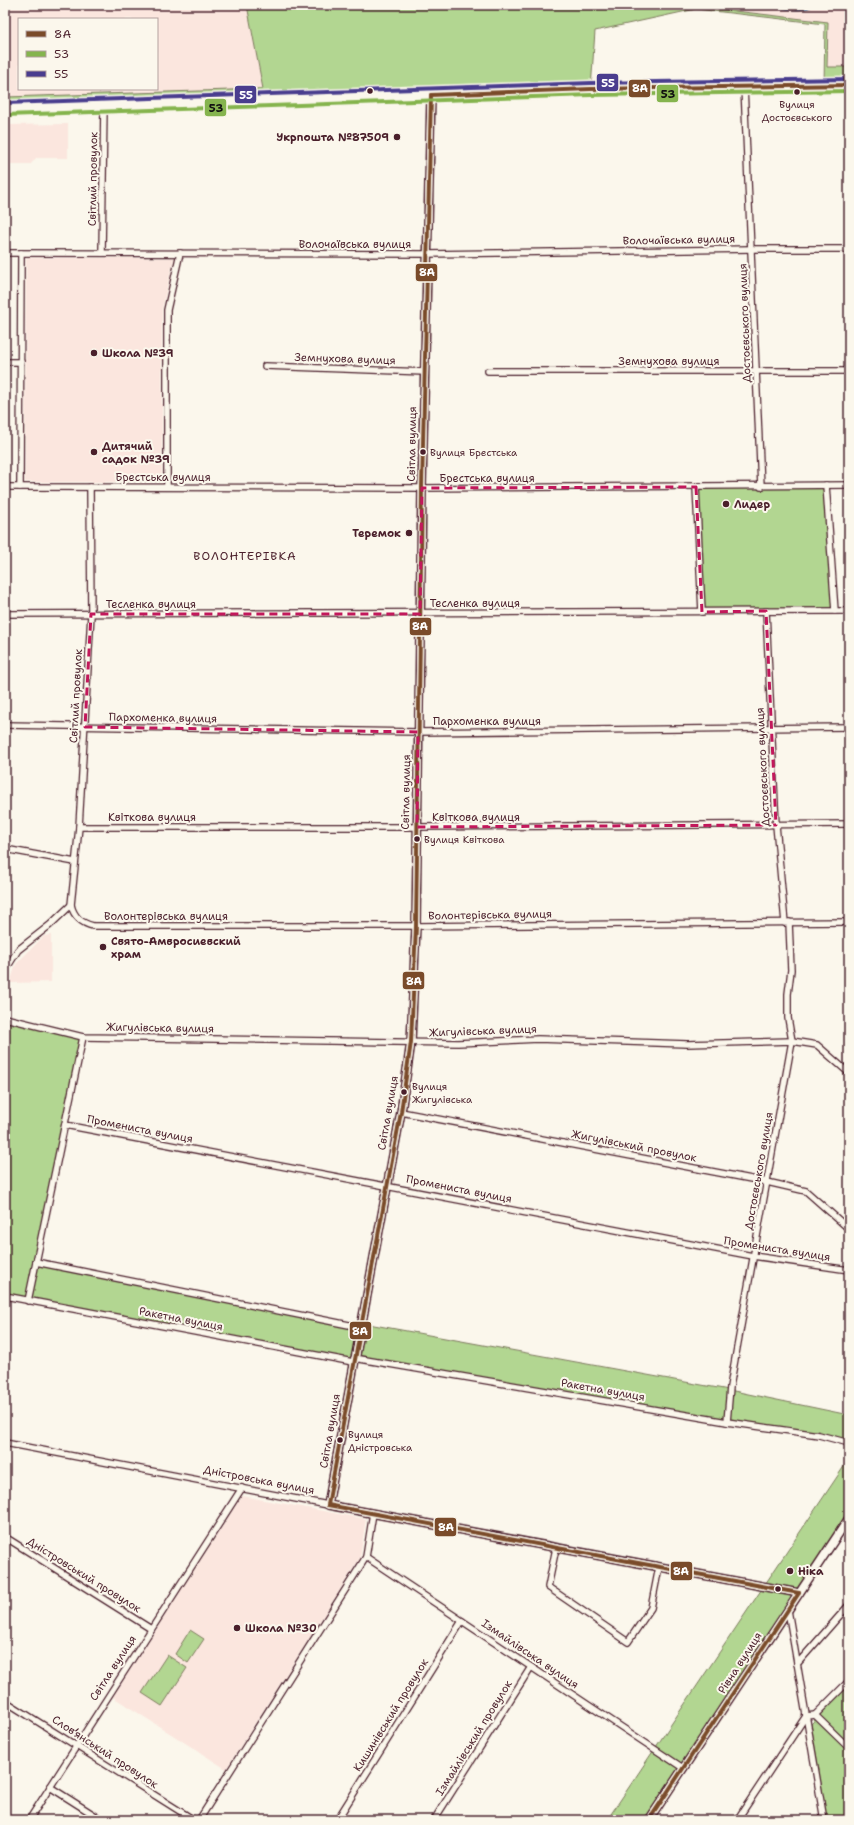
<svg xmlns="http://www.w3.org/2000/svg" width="854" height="1825" font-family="'Shantell Sans',sans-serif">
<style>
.built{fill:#fbe6de;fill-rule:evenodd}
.green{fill:#b2d691;stroke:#7e7a5e}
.water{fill:#8bc5ea;stroke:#71839e}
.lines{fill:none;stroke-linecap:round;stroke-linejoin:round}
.minor-casing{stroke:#4a1f2b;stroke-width:8}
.tertiary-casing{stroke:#4a1f2b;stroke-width:10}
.minor{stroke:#fbf7ec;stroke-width:5.5}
.tertiary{stroke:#fbf7ec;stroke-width:7}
.bus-1-casing{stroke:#fbf7ec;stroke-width:7}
.bus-2-casing{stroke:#fbf7ec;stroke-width:7}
.bus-3-casing{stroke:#fbf7ec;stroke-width:7}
.bus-1{stroke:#7a4b2a;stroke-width:4}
.bus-2{stroke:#85b44e;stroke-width:4}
.bus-3{stroke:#4a3d8e;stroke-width:4}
.marked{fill:none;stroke:#c2185b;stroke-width:3;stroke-dasharray:8 5;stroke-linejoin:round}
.bus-dot{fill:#4a1f2b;stroke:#fbf7ec;stroke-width:1.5}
.labels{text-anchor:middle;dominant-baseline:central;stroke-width:4;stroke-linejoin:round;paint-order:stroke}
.bus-label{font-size:10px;fill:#4a1f2b;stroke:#fbf7ec;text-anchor:start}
.poi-label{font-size:11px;font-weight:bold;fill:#4a1f2b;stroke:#fbf7ec;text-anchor:start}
.street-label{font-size:11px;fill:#4a1f2b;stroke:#fbf7ec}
.neighbourhood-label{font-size:12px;letter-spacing:1px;fill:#4a1f2b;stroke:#fbf7ec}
.line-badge{stroke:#fbf7ec;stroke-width:1.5}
.badge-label{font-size:11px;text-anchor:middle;font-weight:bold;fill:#fff}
.pale-badge-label{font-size:11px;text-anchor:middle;font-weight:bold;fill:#111}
</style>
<rect width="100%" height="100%" fill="#fbf7ec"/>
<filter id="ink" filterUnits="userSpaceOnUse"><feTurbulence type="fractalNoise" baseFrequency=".025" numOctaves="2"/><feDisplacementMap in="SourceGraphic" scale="8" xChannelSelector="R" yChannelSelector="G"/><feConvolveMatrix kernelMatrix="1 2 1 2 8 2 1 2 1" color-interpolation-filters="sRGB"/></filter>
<g filter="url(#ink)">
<g class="built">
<path d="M5,5H247L263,89L5,97ZM19,19H157V89H19Z"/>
<path d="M684,5H849V67H827V22Z"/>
<path d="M68,124V158H36L31,164H7V125Z"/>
<path d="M26,258H174L162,309V482H25Z"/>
<path d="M51,935V982L10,983L16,964L44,936Z"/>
<path d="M242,1496L366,1519L360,1558L226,1769L113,1697Z"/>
</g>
<g class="green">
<path d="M247,5H684L828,22L827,67H849V85H824L825,24L696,9L595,31L591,89L5,109V97L263,89Z"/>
<path d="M825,487L833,610H704L697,489Z"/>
<path d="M5,1018L83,1037L35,1265L361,1330L363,1323L729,1390L849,1415V1441L352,1355L351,1359L35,1299L5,1296Z"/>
<path d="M849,1459V1515L647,1820H607Z"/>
<path d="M190,1630L204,1639L188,1663L175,1654Z"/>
<path d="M167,1655L187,1668L162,1706L142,1693Z"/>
<path d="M849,1685V1820H827L811,1724Z"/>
</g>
<path class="water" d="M763,5H814C801,15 778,7 763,5Z"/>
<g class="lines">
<g class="minor-casing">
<g id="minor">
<path d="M744,86L761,487"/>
<path d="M5,253L427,254L752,249H849"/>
<path d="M102,253L104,105"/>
<path d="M5,362H21"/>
<path d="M265,366L425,372"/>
<path d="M488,371H849"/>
<path d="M826,485L835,611"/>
<path d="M5,487L422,488L849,485"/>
<path d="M20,487L21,253"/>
<path d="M90,487L91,614L79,827L71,905C74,917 81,923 93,926H416L849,922"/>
<path d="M167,487V310L180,253"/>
<path d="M696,487L702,612"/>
<path d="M766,611L776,825L785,923"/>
<path d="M5,614L849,611"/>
<path d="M5,725L418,732L849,727"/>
<path d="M79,827H417L849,824"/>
<path d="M5,849L75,862"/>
<path d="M5,971L18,950L50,925L71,905"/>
<path d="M5,1018L83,1037L458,1043L538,1039L687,1044L792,1041L817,1045L849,1073"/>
<path d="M401,1112L767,1182L806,1191L849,1229"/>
<path d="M65,1125L753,1256L849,1270"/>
<path d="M36,1262L359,1327"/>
<path d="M5,1296L353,1362"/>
<path d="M28,1301L83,1037"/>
<path d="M354,1358L727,1422L819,1435L849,1443"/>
<path d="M727,1422L730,1387L792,1041L788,1018V994L791,970L789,922"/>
<path d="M5,1443L328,1505"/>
<path d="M5,1537L151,1629"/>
<path d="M556,1548L548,1587L628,1642L651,1608L659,1567"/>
<path d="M366,1557L683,1768"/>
<path d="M788,1610L824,1820"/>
<path d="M797,1664L849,1605"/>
<path d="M5,1701L194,1820"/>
<path d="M815,1715L849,1748"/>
<path d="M50,1787L102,1820"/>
<path d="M29,1820L242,1488"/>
<path d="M199,1820L366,1557L373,1513"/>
<path d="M337,1820L462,1621"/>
<path d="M434,1820L531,1667"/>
<path d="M737,1820L806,1716L815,1715L849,1681"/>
</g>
</g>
<g class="tertiary-casing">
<g id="tertiary">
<path d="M431,95L422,488L416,926L411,1042L401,1112L328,1505L799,1593"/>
<path d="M5,109L591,89L849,85"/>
<path d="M649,1820L849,1518"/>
</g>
</g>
<use href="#minor" class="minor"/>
<use href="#tertiary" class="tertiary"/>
<g class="bus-1-casing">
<g id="bus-1">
<path d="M431,95L591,89L849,85"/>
<path d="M328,1505L401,1112L411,1042L416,926L422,488L431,95"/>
<path d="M328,1505L799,1593"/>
<path d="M649,1820L799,1593"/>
</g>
</g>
<g class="bus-2-casing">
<path id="bus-2" d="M5,115L591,95L849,91"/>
</g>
<g class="bus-3-casing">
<path id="bus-3" d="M5,103L591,83L849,79"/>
</g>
<use href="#bus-1" class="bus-1"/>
<use href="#bus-2" class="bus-2"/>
<use href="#bus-3" class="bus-3"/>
</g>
</g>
<path class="marked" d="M696,487L702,612L766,611L776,825L417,827L418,732L85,727L91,614H420L422,488Z"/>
<g class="bus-dot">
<circle cx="370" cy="91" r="3.5"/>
<circle cx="797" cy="92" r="3.5"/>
<circle cx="397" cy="137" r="4"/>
<circle cx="94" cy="353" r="4"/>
<circle cx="94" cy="452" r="4"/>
<circle cx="423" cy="452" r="3.5"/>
<circle cx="726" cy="504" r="4"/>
<circle cx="409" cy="533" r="4"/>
<circle cx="417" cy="839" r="3.5"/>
<circle cx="103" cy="947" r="4"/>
<circle cx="404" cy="1092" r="3.5"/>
<circle cx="340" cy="1440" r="3.5"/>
<circle cx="790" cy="1571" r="4"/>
<circle cx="778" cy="1589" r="3.5"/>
<circle cx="237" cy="1628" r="4"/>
</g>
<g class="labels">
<g class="bus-label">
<text x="797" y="104" text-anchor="middle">Вулиця<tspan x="797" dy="13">Достоєвського</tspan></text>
<text x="430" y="452">Вулиця Брестська</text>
<text x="424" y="839">Вулиця Квіткова</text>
<text x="412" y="1086">Вулиця<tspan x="412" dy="13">Жигулівська</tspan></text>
<text x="348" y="1434">Вулиця<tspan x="348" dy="13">Дністровська</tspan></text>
</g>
<g class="poi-label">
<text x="389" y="137" text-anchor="end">Укрпошта №87509</text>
<text x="102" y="353">Школа №39</text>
<text x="102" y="446">Дитячий<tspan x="102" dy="13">садок №39</tspan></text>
<text x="734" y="504">Лидер</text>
<text x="401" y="533" text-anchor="end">Теремок</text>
<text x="111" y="941">Свято-Амвросиевский<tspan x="111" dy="13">храм</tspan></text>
<text x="798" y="1571">Ніка</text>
<text x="245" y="1628">Школа №30</text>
</g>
<g class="street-label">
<text transform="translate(93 179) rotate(-89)">Світлий провулок</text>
<text transform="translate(679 240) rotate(-1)">Волочаївська вулиця</text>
<text x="355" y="244">Волочаївська вулиця</text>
<text transform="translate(745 323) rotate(-92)">Достоєвського вулиця</text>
<text transform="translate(345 359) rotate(2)">Земнухова вулиця</text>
<text x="669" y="361">Земнухова вулиця</text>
<text transform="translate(412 444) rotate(-89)">Світла вулиця</text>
<text x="163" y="477">Брестська вулиця</text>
<text x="487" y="478">Брестська вулиця</text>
<text x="475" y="603">Тесленка вулиця</text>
<text x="151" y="604">Тесленка вулиця</text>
<text transform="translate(76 696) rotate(-87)">Світлий провулок</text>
<text transform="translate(163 718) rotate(1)">Пархоменка вулиця</text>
<text x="487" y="721">Пархоменка вулиця</text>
<text transform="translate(763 767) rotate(-93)">Достоєвського вулиця</text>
<text transform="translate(406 792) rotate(-89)">Світла вулиця</text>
<text x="152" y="817">Квіткова вулиця</text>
<text x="476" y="817">Квіткова вулиця</text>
<text transform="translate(490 915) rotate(-1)">Волонтерівська вулиця</text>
<text x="166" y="916">Волонтерівська вулиця</text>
<text transform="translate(160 1028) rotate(1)">Жигулівська вулиця</text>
<text transform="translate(483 1031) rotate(-2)">Жигулівська вулиця</text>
<text transform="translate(388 1113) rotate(-80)">Світла вулиця</text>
<text transform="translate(140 1129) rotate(11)">Промениста вулиця</text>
<text transform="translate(634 1146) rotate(11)">Жигулівський провулок</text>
<text transform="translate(759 1171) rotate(-80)">Достоєвського вулиця</text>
<text transform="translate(459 1189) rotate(11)">Промениста вулиця</text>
<text transform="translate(777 1249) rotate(9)">Промениста вулиця</text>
<text transform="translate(181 1319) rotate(11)">Ракетна вулиця</text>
<text transform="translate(603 1390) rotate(10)">Ракетна вулиця</text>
<text transform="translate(330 1431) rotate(-80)">Світла вулиця</text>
<text transform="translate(259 1480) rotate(11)">Дністровська вулиця</text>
<text transform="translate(84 1575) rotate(32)">Дністровський провулок</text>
<text transform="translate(530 1654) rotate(34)">Ізмайлівська вулиця</text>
<text transform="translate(740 1663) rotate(-57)">Рівна вулиця</text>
<text transform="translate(113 1668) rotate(-57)">Світла вулиця</text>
<text transform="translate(391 1715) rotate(-58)">Кишинівський провулок</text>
<text transform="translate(474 1738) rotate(-58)">Ізмайлівський провулок</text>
<text transform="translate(105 1752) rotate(33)">Слов’янський провулок</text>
</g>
<g class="neighbourhood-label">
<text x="245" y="556">ВОЛОНТЕРІВКА</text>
</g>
</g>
<g class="line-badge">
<rect x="596" y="73" width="23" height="19" rx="4" fill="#4a3d8e"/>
<rect x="628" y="79" width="23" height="19" rx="4" fill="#7a4b2a"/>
<rect x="656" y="84" width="23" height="19" rx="4" fill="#85b44e"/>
<rect x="234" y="85" width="23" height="19" rx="4" fill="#4a3d8e"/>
<rect x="204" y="98" width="23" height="19" rx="4" fill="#85b44e"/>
<rect x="415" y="263" width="23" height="19" rx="4" fill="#7a4b2a"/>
<rect x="409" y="617" width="23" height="19" rx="4" fill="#7a4b2a"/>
<rect x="402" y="971" width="23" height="19" rx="4" fill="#7a4b2a"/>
<rect x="349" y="1321" width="23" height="19" rx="4" fill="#7a4b2a"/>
<rect x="434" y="1517" width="23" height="20" rx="4" fill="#7a4b2a"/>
<rect x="670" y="1561" width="23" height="20" rx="4" fill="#7a4b2a"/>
</g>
<g class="badge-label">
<text x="608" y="87">55</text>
<text x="640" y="92">8А</text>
<text x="246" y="99">55</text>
<text x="427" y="276">8А</text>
<text x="420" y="630">8А</text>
<text x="414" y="985">8А</text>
<text x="360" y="1335">8А</text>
<text x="446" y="1531">8А</text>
<text x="681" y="1575">8А</text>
</g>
<g class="pale-badge-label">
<text x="668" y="98">53</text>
<text x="216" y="112">53</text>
</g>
<rect width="854" height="1825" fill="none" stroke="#fbf7ec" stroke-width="20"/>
<rect x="10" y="10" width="834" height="1805" fill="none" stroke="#4a1f2b" stroke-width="1.5" filter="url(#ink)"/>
<rect x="18" y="18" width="140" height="72" fill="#fbf7ec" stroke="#b4a19f"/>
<rect x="26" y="31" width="20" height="6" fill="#7a4b2a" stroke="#b4a19f"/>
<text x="54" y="38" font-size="12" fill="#4a1f2b">8А</text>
<rect x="26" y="51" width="20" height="6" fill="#85b44e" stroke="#b4a19f"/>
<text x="54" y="58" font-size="12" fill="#4a1f2b">53</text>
<rect x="26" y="71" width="20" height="6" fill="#4a3d8e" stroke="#b4a19f"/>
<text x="54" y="78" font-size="12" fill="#4a1f2b">55</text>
</svg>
